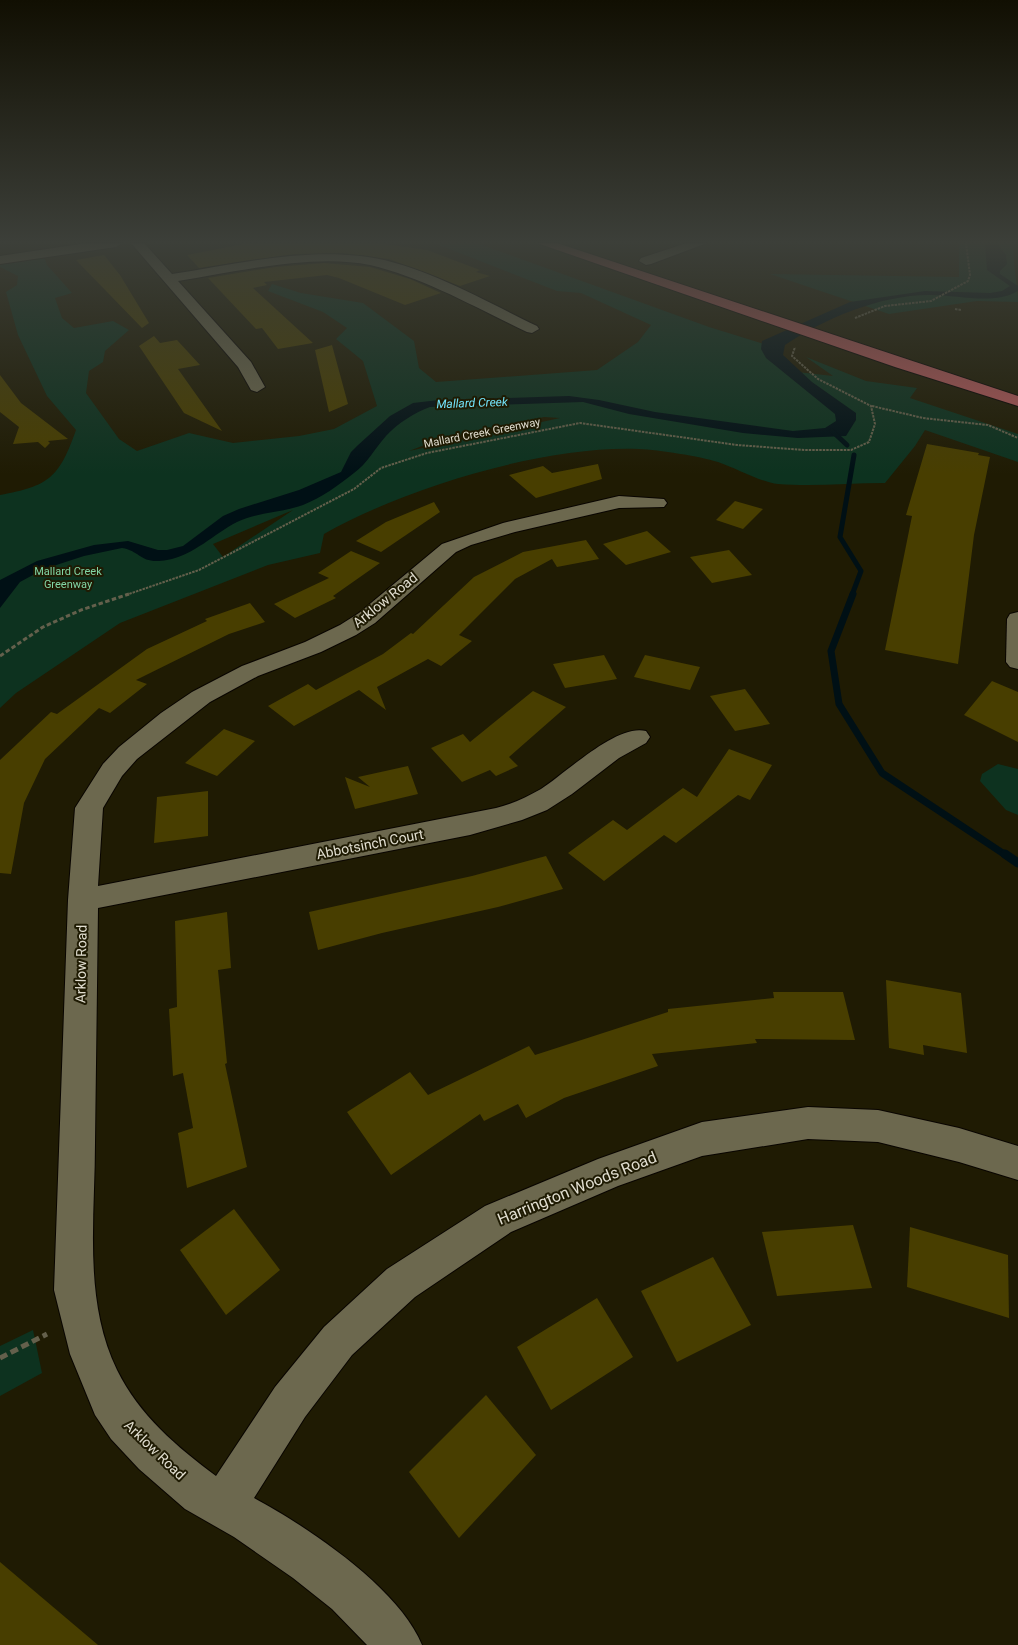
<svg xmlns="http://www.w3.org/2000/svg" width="1018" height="1645" font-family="Roboto,sans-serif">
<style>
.green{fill:#0d321f;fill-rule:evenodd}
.water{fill:#001015}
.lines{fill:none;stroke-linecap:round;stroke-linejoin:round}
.stream-far2{stroke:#001015;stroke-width:5}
.stream-far1{stroke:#001015;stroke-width:7}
.stream{stroke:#001015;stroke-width:9}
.building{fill:#483e00}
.minor-casing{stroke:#090500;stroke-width:2}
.major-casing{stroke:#090500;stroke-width:2}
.path-far2{stroke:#64604c;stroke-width:2;stroke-dasharray:2.5 1;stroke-linecap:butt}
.path-far1{stroke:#64604c;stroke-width:3;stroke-dasharray:4.5 2.5;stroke-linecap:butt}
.path{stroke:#64604c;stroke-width:5;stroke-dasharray:8 4;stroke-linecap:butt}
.minor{fill:#6c684e;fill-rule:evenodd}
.major{fill:#b15859;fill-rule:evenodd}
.labels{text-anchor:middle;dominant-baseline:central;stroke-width:4;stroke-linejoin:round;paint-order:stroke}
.far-street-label{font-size:11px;fill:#e1ded0;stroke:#1f1b03}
.far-park-label{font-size:11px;fill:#81d5a5;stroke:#1f1b03}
.far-water-label{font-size:12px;font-style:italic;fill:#72e3fa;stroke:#1f1b03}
.street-label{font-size:14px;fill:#e1ded0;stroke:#1f1b03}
.near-street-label{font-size:16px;fill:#e1ded0;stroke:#1f1b03}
</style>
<rect width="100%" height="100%" fill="#1f1b03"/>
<g class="green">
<path d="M434,243H477L709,327L777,348L797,372L833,376L806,357L866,381L917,388L910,398L1018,434V462L925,430L915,446L885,483C850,483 813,487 778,484C760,482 736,468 718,462C699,456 659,450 639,449C545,445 405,488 324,534L320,553L268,565L120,623L16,693L0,708V495C49,486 59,478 76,430L47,396L18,335L6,292L17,285L18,276L0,267V264L44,257L47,265L72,293L55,298L62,318L74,328L113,321L129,330L105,351L103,362L89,371L86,393L119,439L137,451L189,433L233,443L299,436L334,429L377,406L363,361L336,339L347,328L323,312L268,291L272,284L301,293L363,303L414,341L419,368L436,382L597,370L638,342L651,325L581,293L557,291ZM544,417L560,418L409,451L430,443ZM293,510L223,557L213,544Z"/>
<path d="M959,243H1014C1012,265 1018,282 1018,302L977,301L889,314L770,274L959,277Z"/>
<path d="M998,764L1018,769V815L1006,810L980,781L982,774Z"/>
<path d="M33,1330L42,1373L0,1396V1346Z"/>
</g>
<path class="water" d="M985,243H997L1006,255L1007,264L1000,271V274L1018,286V291C992,306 956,294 928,295C881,295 823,319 785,345L783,355L812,382L856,413V420L846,436L798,438L743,433L629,414L583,402L430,407C415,412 397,424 386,436C375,448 368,463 354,473C339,485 321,498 303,505C281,513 258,512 237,522C214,534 194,555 167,560C140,565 141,551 122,548L84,556L44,569L20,582L0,608V580L37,561L94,545L128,541L158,550H167L183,546L223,516L239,509L299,490L341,472L351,452L357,446L390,416L413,403L439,400L569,396L599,400L655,412L793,431L825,428L836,421L835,414L766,358L761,349L762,341L850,302L925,291L990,293L1002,291L1010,286L987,270Z"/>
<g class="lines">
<g class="stream-far2">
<path d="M832,431L847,445"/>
<path d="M852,595L861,571L840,537L854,455"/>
</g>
<path class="stream-far1" d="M853,594L831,651L839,704L882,773L1007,856"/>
<path class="stream" d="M1005,854L1018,863"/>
</g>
<g class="building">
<path d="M249,243H378L427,250L480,270L476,272L490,276L460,286L389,259L343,253L294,254L199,268L187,255Z"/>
<path d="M104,255L120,275L149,323L142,328L76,260Z"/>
<path d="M324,263L370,267L410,279L441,293L405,305L339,278L327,275L264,282L267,285L253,288L313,343L278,349L262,328L256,329L208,278L275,267Z"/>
<path d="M154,336L160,343L177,340L200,365L178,369L222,431L184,413L139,346Z"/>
<path d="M332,345L348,404L329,412L315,350Z"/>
<path d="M0,375L21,403L68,439L48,441L50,443L45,448L38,442L13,444L19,427L0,412Z"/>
<path d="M927,444L979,453L978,455L990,457L974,535L958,664L885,650L912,516L906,515Z"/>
<path d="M598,464L602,479L536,498L509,475L543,466L552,473Z"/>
<path d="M735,501L763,509L743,529L716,520Z"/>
<path d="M434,502L440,512L381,552L356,541L386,522Z"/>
<path d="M647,531L671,552L626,565L603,544Z"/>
<path d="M586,540L599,559L557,567L552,559L515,579L459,635L472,641L441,666L428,659L377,687L386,710L359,690L294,726L268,706L308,684L316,690L383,654L411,633L413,634L474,577L523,552Z"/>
<path d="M729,550L752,575L712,583L690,557Z"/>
<path d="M351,551L380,563L333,596L336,598L295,618L274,604L329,578L318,573Z"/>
<path d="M250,603L265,622L229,634L136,680L147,684L110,713L99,708L45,759L24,803L11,874L0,873V760L51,712L57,714L147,649L207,621L205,619Z"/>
<path d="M604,655L617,679L565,688L553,664Z"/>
<path d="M645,655L700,667L690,690L634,677Z"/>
<path d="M992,681L1018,692V742L964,715Z"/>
<path d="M745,689L770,724L735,731L710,696Z"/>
<path d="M533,691L566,707L509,757L518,766L496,776L490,770L462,782L431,748L463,734L470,742Z"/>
<path d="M224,729L255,741L217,776L185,763Z"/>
<path d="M729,749L772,765L750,800L738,795L676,843L664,835L604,881L568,853L613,820L627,830L683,788L697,797Z"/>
<path d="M408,766L418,794L355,809L345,777L370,787L358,777Z"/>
<path d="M208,791V836L154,843L157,797Z"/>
<path d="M546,856L563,889L498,907L382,933L318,950L309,912L472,876Z"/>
<path d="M227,912L231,968L218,970L227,1063L225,1064L247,1167L187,1188L178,1133L193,1128L183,1073L173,1076L169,1009L177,1007L175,921Z"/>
<path d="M886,980L961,993L967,1053L923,1045L924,1055L889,1048Z"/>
<path d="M773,992H843L855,1040L755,1039L757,1043L652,1054L658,1066L564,1098L526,1118L518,1104L484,1121L480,1114L391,1175L347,1112L410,1072L428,1095L529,1046L535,1055L668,1012V1009L774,998Z"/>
<path d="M234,1209L280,1270L226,1315L180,1250Z"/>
<path d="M853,1225L872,1288L777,1296L762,1232Z"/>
<path d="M910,1227L1008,1255L1009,1318L907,1287Z"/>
<path d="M713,1257L751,1325L677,1362L641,1291Z"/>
<path d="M597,1298L633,1357L551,1410L517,1347Z"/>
<path d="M486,1395L536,1455L459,1538L409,1472Z"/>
<path d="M0,1562L98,1645H0Z"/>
</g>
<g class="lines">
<g class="minor-casing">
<g id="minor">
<path d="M87,243H122L116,247L0,264V256Z"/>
<path d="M131,243H144L172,274C237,264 302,248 368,257C423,265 487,302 537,326L539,329L532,333L527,332C476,308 425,278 370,265C314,253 235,272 178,281L251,362L265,387L257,392L251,390L238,367Z"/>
<path d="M687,243H707L651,264L646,265L639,261L641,258Z"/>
<path d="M619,496L664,499L667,503L664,507L619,508L515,532L471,545L456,552L375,623L356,635L321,652L258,676L210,702L137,759L122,776L103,808L98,886L496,808C512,804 527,797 541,789C566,773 617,723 646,731L650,737L646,743L619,758L572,794L547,810L522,820L470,835L98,908C97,987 96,1065 95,1143C95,1218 83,1300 117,1370C139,1415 177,1447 216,1476L275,1387L324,1327L387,1269L485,1206L598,1159L702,1122L808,1107L878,1110L959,1128L1018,1146V1180L959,1162L878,1142L808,1139L702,1156L618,1186L511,1232L415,1297L352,1355L305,1417L254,1498C308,1527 399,1588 422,1645H367L332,1609L293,1578L234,1537L185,1509L139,1469L111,1439L95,1415L70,1354L54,1290L68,900L75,808L103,764L119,747L161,713L192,692L242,666L305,642L340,625L359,613L442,544L503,523Z"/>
<path d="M1018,612V669L1010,667L1006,662L1007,619L1010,614Z"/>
</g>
</g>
<g class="major-casing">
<path id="major" d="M537,243H557L1018,396V406L895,367Z"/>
</g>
<g class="path-far2">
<path d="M955,309L961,310"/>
<path d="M855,318L885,306L931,301L968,281L970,275L966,243"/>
<path d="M872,406L923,418L988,425L1018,438"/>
<path d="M126,595L199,570L354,489L381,468L427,453L580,423L737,445L805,450H851L869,442L875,424L871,406L818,379L792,356L795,347"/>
</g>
<path class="path-far1" d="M0,656L43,627L81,610L129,594"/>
<path class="path" d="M0,1358L47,1334"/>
<use href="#minor" class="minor"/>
<use href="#major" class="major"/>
</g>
<linearGradient id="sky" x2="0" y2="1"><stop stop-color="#110f02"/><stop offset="0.51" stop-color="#3c3f39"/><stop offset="1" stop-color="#3c3f39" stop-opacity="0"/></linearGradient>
<rect width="1018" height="474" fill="url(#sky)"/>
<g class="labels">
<g class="far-street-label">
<text transform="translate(482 433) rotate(-11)">Mallard Creek Greenway</text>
</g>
<g class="far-park-label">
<text x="68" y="571">Mallard Creek<tspan x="68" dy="13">Greenway</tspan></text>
</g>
<g class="far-water-label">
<text transform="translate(472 403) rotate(-2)">Mallard Creek</text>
</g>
<g class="street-label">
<text transform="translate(385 600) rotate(-39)">Arklow Road</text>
<text transform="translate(370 844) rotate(-11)">Abbotsinch Court</text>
<text transform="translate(81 964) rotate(-89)">Arklow Road</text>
<text transform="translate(155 1450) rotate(44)">Arklow Road</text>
</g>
<g class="near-street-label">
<text transform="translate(577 1188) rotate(-22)">Harrington Woods Road</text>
</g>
</g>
</svg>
